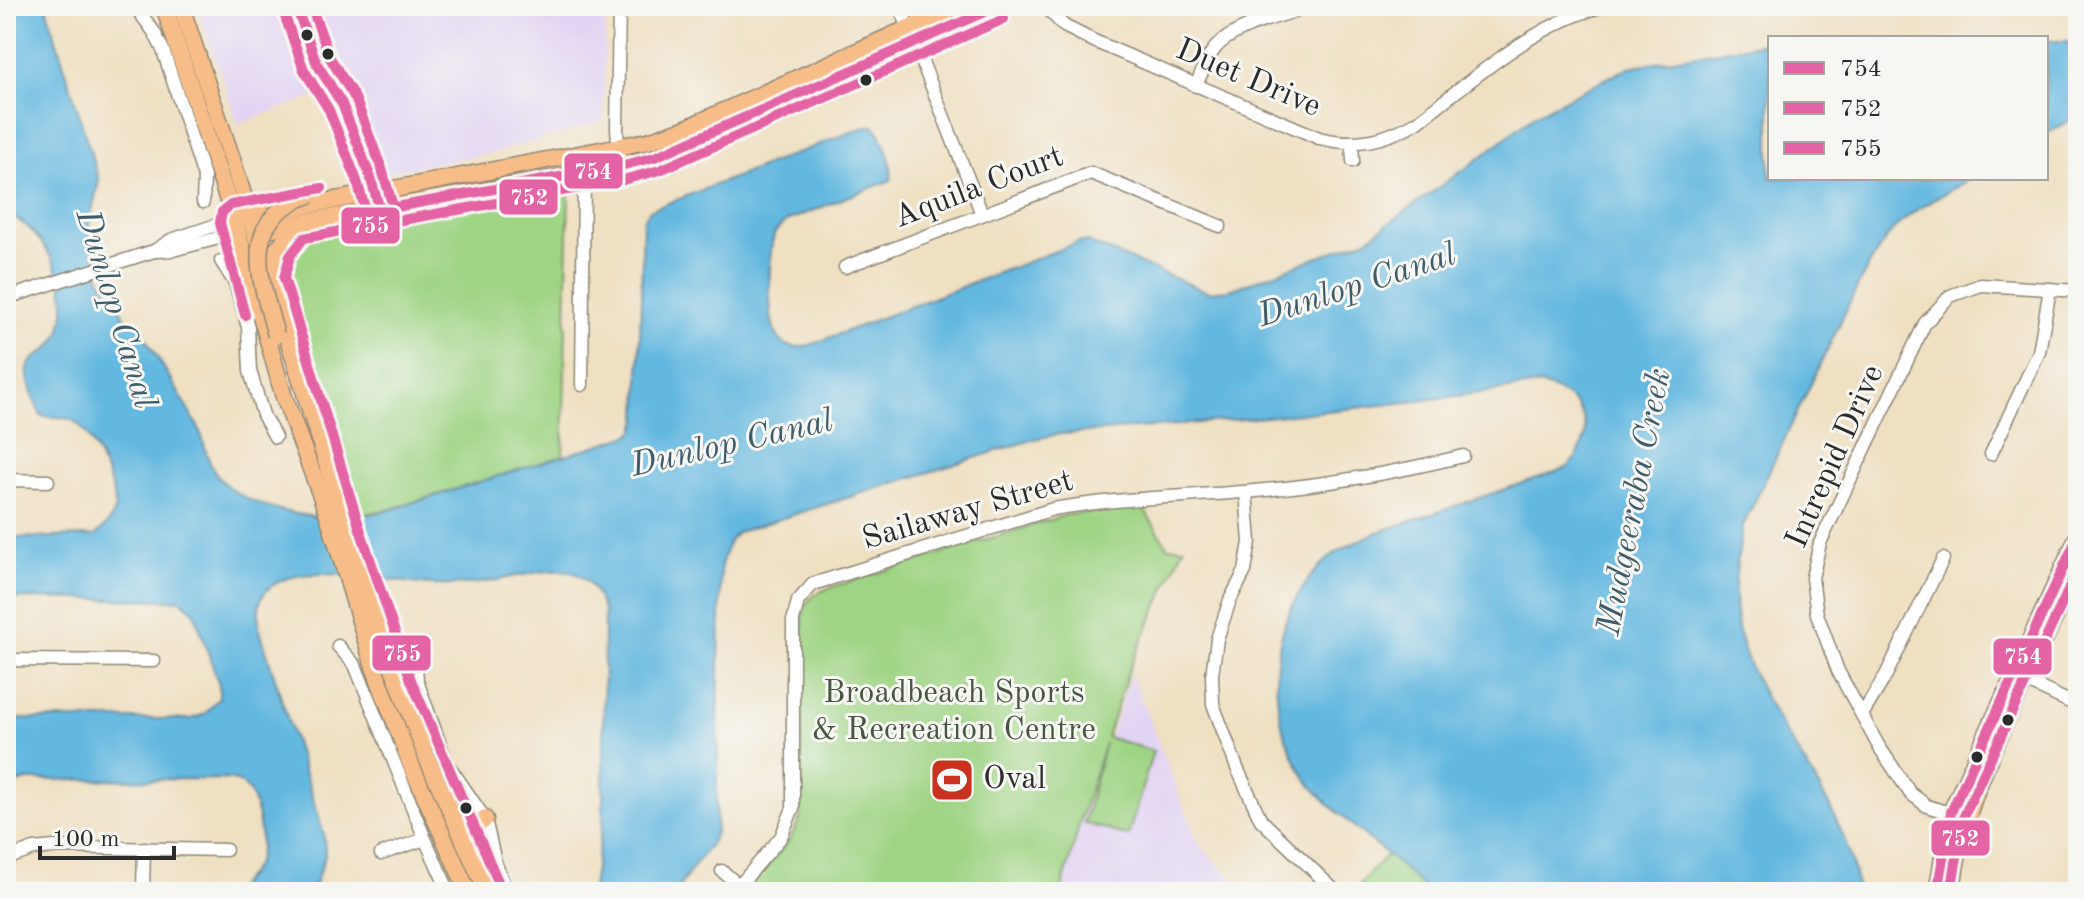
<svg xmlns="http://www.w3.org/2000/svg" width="2084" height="898" font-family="'Old Standard TT',serif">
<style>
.built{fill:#e2d4f3}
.green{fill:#9fd484;stroke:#658058;stroke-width:2}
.water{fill:#64b8e0;stroke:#487286;stroke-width:2}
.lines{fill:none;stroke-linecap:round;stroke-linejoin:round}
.minor-casing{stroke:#8d8676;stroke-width:15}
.major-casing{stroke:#8d8676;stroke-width:19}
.minor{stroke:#fff;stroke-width:12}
.major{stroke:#f7bd88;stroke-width:16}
.major-bridge-casing{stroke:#8d8676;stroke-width:19;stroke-linecap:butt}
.major-bridge{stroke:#f7bd88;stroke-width:16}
.bus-1-casing{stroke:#f6f6f2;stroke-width:16}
.bus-2-casing{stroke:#f6f6f2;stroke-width:16}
.bus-3-casing{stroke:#f6f6f2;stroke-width:16}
.bus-1{stroke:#e463a4;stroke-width:10}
.bus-2{stroke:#e463a4;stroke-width:10}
.bus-3{stroke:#e463a4;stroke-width:10}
.bus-dot{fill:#2b2b2b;stroke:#f6f6f2;stroke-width:3}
.labels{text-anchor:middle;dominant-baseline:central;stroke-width:6;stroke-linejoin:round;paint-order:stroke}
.street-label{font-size:32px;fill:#2b2b2b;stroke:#f6f6f2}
.park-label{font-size:32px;fill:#485541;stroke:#f6f6f2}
.poi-label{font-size:32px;fill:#2b2b2b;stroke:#f6f6f2;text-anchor:start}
.water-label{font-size:34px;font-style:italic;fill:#3f5c6a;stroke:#f6f6f2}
.line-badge{stroke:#f6f6f2;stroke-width:3}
.badge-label{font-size:22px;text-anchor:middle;font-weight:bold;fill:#fff}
</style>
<rect width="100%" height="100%" fill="#f6f6f2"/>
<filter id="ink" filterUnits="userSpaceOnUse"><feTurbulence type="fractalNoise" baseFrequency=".0125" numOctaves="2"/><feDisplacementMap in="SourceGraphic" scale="16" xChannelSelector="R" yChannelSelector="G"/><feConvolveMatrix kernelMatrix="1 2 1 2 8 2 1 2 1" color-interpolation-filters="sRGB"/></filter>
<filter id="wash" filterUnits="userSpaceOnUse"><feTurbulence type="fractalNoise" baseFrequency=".006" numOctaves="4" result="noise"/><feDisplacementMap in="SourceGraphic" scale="32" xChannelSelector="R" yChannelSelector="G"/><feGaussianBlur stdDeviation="1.8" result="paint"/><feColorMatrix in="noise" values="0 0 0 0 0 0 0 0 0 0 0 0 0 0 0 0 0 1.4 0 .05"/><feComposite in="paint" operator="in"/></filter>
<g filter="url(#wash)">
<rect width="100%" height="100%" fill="#efe0c2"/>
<g class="built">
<path d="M197,6H606L603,121L497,152L360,177L335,98L327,92L238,124Z"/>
<path d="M1131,673L1198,843L1244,892H1062L1084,813Z"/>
</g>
<g class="green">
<path d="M569,190L563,456L391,509L355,515L342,452L280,261L282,253L295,241L369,223Z"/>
<path d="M1141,505L1168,547H1184L1129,669L1107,737L1153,751L1128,836L1084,823L1105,743L1082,814L1061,892H760L752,885L791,838L800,818L803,616C805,599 817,592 832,587L1066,515Z"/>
<path d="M1387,854L1429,892H1353Z"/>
</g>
<g class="water">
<path d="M6,6H46L99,180L89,224L100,278L126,318L138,325C158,358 178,391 197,425C205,439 205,458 214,471C237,508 308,519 348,518C362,517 376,513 390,510L630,435L635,430L638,419L643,220L650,210L867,126H875C885,141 893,162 891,180L789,220C783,224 778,227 775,233C768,249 768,312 774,329C776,334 780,341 785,344C793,349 801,347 810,345L1079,242H1088L1208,292L1230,290L1367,239L1477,160L1536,114L1629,67L1770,42V178H1972C1947,193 1918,206 1897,226C1882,241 1872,261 1861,279L1743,526C1735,566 1730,608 1743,648C1772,734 1846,798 1858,892H1429C1409,874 1390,856 1369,839C1348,821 1324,803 1307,780C1261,713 1265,611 1330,557C1343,547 1358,541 1373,534L1567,468C1601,434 1585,393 1538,385C1380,408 1221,422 1061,434L1038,438L738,532L729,541L721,565L716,830L711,843L675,892H591L603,822L604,612C598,595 590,577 571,572C544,566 497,583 468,584C456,585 443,586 431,585C393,583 284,555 262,597C257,606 259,617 259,627L324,835L325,856L312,892H233C242,883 252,873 257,862C265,844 258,794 241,783C237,781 233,780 228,779L27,780L6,786V719H191L205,714L219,698V685L194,611L181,600L6,598V538L94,536C102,530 111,522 114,512C120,494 89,428 74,421C65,416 52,417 42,416C36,408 24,374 29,365C33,356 46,352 52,345C65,332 66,304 62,287C57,265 45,244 29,228C21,221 11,218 6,209Z"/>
<path d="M2046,41H2078V115L2046,134Z"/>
</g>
</g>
<g filter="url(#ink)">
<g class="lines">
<g class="minor-casing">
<g id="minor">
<path d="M135,6L154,32L163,50L204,177L203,202"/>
<path d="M619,6L617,129L619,155"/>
<path d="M900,6L982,214"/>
<path d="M1045,6L1064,26L1094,41L1319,138C1356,147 1384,141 1417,122C1475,78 1531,26 1603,6"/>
<path d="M1196,86C1202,72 1207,57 1217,46C1237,25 1283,16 1310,6"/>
<path d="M1352,144L1353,161"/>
<path d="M157,251L173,250L238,233"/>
<path d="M221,261L235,283L248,327L250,371L263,415L275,437"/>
<path d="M845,267L1091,173L1220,226"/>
<path d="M6,298L154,251L171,240L234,219"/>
<path d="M582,385L584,173"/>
<path d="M1991,454L2039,352L2050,289"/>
<path d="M6,480L48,481"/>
<path d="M1246,492L1250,542L1245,571L1230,600L1217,639L1212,675L1213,704L1237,768L1261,820L1336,892"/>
<path d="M338,646L355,665L425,839L449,892"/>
<path d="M415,653L417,681L447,763L485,819L495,862L507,892"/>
<path d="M6,660L154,661"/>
<path d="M2019,678L2078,706"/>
<path d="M1862,715L1885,677L1943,559"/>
<path d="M1965,818L1927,806L1910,793L1878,745L1838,671L1817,614L1812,578L1820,543L1925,323L1950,296L1981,285L2078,291"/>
<path d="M381,854L425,839"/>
<path d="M6,859L34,849L54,847L226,850"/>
<path d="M722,871L747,892"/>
<path d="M740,885L781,837L793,808V621L798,601L813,584L1053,509C1116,498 1180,497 1243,492C1318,486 1390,474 1463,456"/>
<path d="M143,892L144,848"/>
</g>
</g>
<g class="major-casing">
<g id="major">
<path d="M164,6L234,219L283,394L328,515L374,667L412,767L468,892"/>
<path d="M181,6L232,159L378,628L426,756L487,892"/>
<path d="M240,218L648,141L684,129L958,6"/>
<path d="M256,231L584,173L655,157L998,6"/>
<path d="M271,274L277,249L297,225"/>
<path d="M465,843L471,831L485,819"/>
<path d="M1937,892L1951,812L2078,536"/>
<path d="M1952,892C1959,821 1988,760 2018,696C2038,653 2058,611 2078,568"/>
</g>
</g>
<use href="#minor" class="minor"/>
<use href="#major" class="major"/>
<g class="major-bridge-casing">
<path id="major-bridge" d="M276,335C260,278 236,218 312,194"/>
</g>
<use href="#major-bridge" class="major-bridge"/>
<g class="bus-1-casing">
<g id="bus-1">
<path d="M296,6L317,64L342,104L369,173L380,210L620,166L655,157L998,6"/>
<path d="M1937,892L1951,812L2078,536"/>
</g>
</g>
<g class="bus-2-casing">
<g id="bus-2">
<path d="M283,11L304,70L329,110L356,178L367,215L372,222L380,224L623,180L660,170L1004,19"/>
<path d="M1951,892L1964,816L2078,569"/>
</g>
</g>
<g class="bus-3-casing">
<g id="bus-3">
<path d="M311,6L330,58L355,98L382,169L394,210L392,218L384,223L304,238L290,256L284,278L360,529L411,680L500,886"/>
<path d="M245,315L220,223L222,212L231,205L322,188"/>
</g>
</g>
<use href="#bus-1" class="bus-1"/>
<use href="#bus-2" class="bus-2"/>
<use href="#bus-3" class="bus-3"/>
</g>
</g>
<defs>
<g id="stadium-square" transform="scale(2.3)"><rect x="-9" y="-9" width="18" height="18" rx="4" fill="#c8321e" stroke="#f6f6f2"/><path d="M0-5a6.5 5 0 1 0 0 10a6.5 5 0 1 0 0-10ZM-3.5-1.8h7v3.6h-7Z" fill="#fff"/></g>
</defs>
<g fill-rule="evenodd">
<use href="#stadium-square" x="952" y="780"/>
</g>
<g class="bus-dot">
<circle cx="307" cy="35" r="7"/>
<circle cx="328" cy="54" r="7"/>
<circle cx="866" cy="80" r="7"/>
<circle cx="2008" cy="720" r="7"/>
<circle cx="1977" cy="757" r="7"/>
<circle cx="466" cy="808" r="7"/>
</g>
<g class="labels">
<g class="street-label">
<text transform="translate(1248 79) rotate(23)">Duet Drive</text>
<text transform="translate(979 188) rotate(-21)">Aquila Court</text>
<text transform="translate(1836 457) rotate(-66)">Intrepid Drive</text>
<text transform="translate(968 511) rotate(-16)">Sailaway Street</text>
</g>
<g class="park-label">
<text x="954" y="694">Broadbeach Sports<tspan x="954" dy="37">&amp; Recreation Centre</tspan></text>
</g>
<g class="poi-label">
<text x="983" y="780">Oval</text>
</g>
<g class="water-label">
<text transform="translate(1357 286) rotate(-18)">Dunlop Canal</text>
<text transform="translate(115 309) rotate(73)">Dunlop Canal</text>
<text transform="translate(732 444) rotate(-13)">Dunlop Canal</text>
<text transform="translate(1635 502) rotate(-79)">Mudgeeraba Creek</text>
</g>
</g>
<g class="line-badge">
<rect x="563" y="152" width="61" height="38" rx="8" fill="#e463a4"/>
<rect x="498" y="178" width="61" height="38" rx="8" fill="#e463a4"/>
<rect x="340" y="206" width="61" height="39" rx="8" fill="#e463a4"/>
<rect x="371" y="634" width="61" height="38" rx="8" fill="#e463a4"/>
<rect x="1992" y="637" width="61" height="39" rx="8" fill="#e463a4"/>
<rect x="1930" y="819" width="61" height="38" rx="8" fill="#e463a4"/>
</g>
<g class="badge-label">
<text x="593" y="179">754</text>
<text x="529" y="205">752</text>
<text x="370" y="233">755</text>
<text x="402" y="661">755</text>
<text x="2023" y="664">754</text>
<text x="1960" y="846">752</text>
</g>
<rect width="2084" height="898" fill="none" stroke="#f6f6f2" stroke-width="32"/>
<rect x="1768" y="36" width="280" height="144" fill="#f6f6f2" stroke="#a5a5a2" stroke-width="2"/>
<rect x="1784" y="62" width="40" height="12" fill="#e463a4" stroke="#a5a5a2" stroke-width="2"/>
<text x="1840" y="76" font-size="24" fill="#2b2b2b">754</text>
<rect x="1784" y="102" width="40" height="12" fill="#e463a4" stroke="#a5a5a2" stroke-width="2"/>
<text x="1840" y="116" font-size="24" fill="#2b2b2b">752</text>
<rect x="1784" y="142" width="40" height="12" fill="#e463a4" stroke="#a5a5a2" stroke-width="2"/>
<text x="1840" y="156" font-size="24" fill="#2b2b2b">755</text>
<path d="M40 846v12h134v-12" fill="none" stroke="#2b2b2b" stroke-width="4"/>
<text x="52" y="846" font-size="24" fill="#2b2b2b" stroke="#f6f6f2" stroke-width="6" paint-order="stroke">100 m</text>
</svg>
